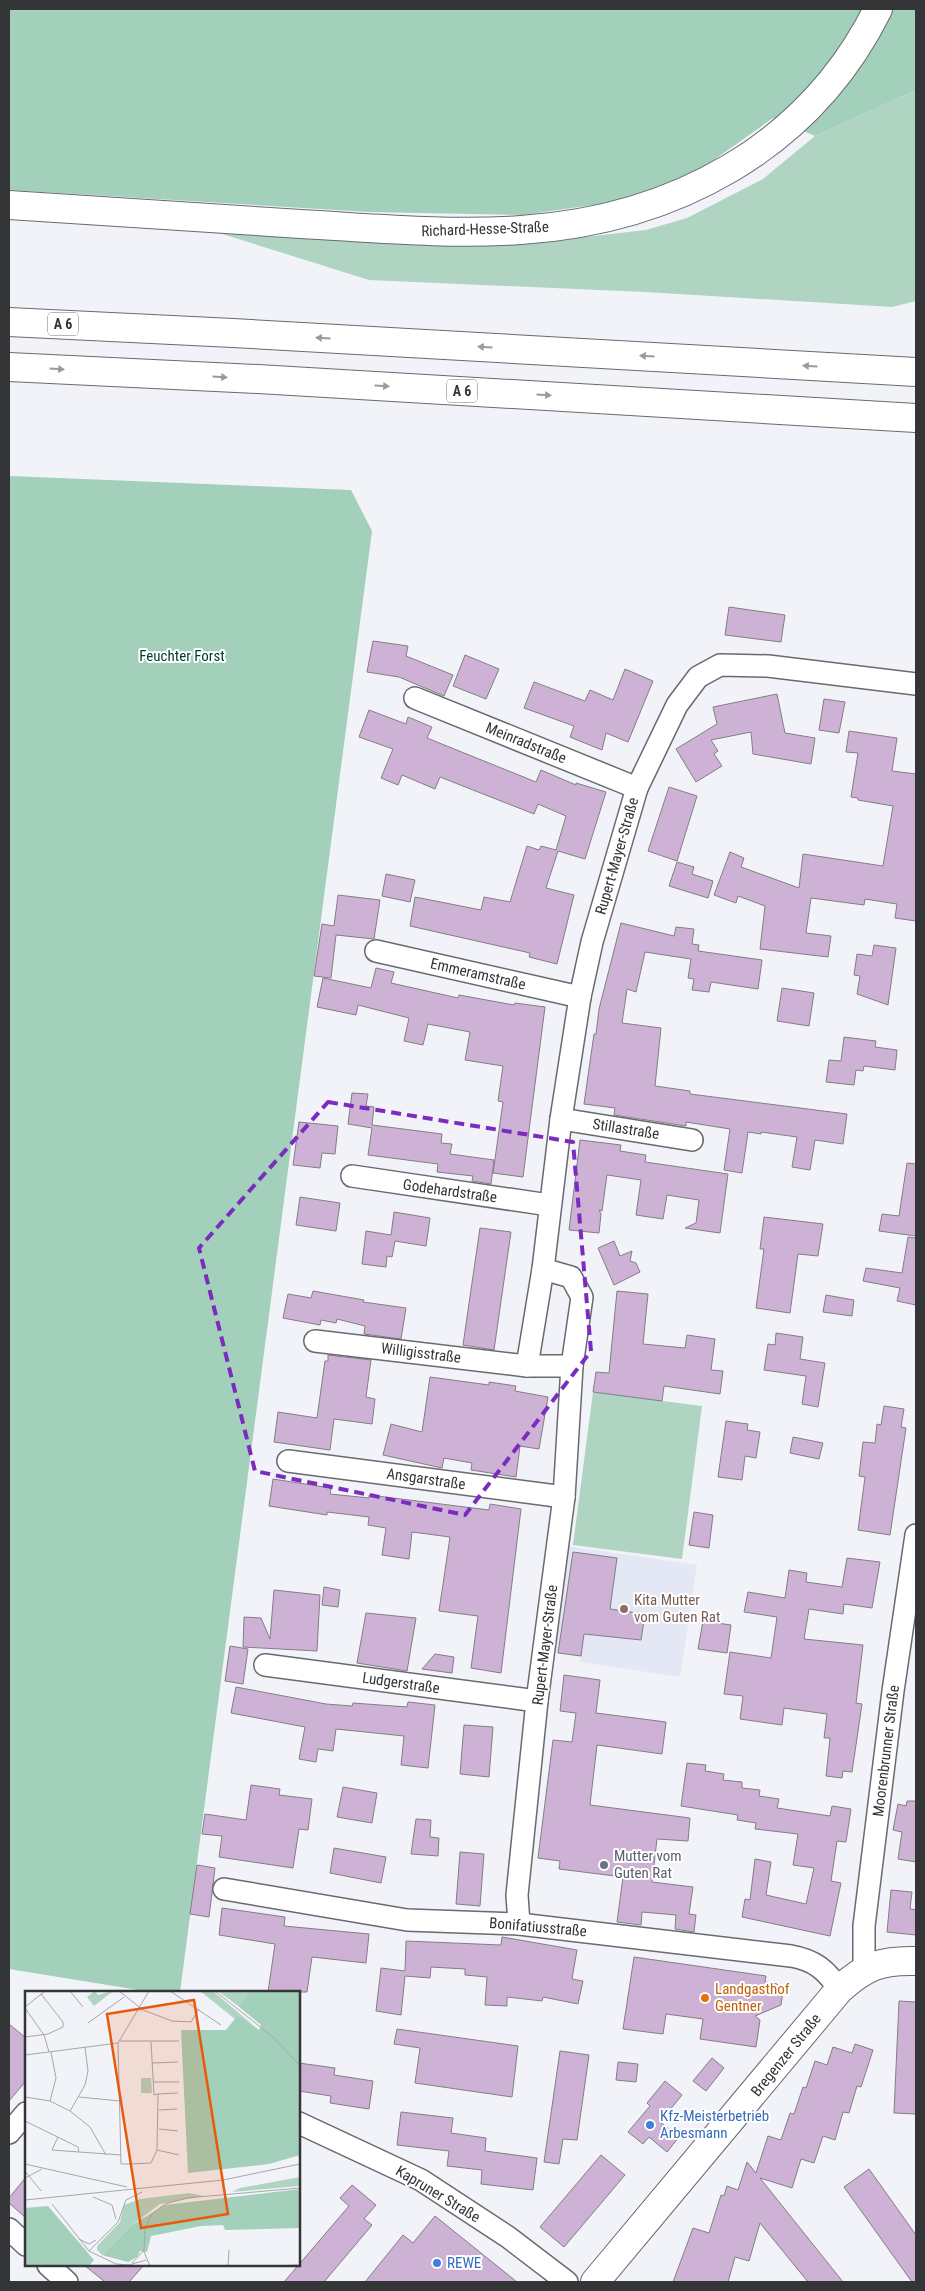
<svg xmlns="http://www.w3.org/2000/svg" width="925" height="2291" font-family="'Roboto Condensed',sans-serif">
<style>
.built{fill:#e4e7f4}
.green{fill:#afd4c2}
.forest{fill:#a2d0ba}
.building{fill:#ceb2d5;stroke:#827e83}
.lines{fill:none;stroke-linecap:round;stroke-linejoin:round}
.minor-casing{stroke:#696a6f;stroke-width:24}
.tertiary-casing{stroke:#696a6f;stroke-width:30}
.motorway-casing{stroke:#696a6f;stroke-width:30}
.minor{stroke:#fff;stroke-width:21}
.tertiary{stroke:#fff;stroke-width:28}
.motorway{stroke:#fff;stroke-width:28}
.oneway{fill:#9a9a9b}
.marked{fill:none;stroke:#7b2cbf;stroke-width:4;stroke-dasharray:10 6;stroke-linejoin:round}
.education-dot{fill:#8d6e63;stroke:#fff;stroke-width:2}
.worship-dot{fill:#6b7280;stroke:#fff;stroke-width:2}
.food-dot{fill:#e8710a;stroke:#fff;stroke-width:2}
.shop-dot{fill:#3f7fe0;stroke:#fff;stroke-width:2}
.labels{text-anchor:middle;dominant-baseline:central;stroke-width:4;stroke-linejoin:round;paint-order:stroke}
.shield{fill:#fff;stroke:#717273;stroke-width:1}
.shield-label{font-size:14px;font-weight:bold;fill:#343537}
.street-label{font-size:15px;fill:#343537;stroke:#fff}
.park-label{font-size:15px;fill:#00402b;stroke:#fff}
.education-label{font-size:15px;fill:#785e54;stroke:#fff;text-anchor:start}
.worship-label{font-size:15px;fill:#5b616d;stroke:#fff;text-anchor:start}
.food-label{font-size:15px;fill:#c56008;stroke:#fff;text-anchor:start}
.shop-label{font-size:15px;fill:#366cbe;stroke:#fff;text-anchor:start}
.inset-road{fill:none;stroke:#a6a7ab;stroke-width:1}
.view{fill:#e8590c;fill-opacity:0.15;stroke:#e8590c;stroke-width:2.5}
.inset-edge{fill:none;stroke:#343537;stroke-width:2.5}
</style>
<rect width="100%" height="100%" fill="#f2f3f8"/>
<path class="built" d="M566,1546L697,1565L680,1677L580,1662L581,1656L552,1652Z"/>
<g class="green">
<path d="M916,90V301L892,307L645,292L369,280L216,232L514,245L646,230L687,218L763,179L815,136Z"/>
<path d="M593,1392L702,1406L682,1559L573,1545Z"/>
</g>
<g class="forest">
<path d="M9,9H916V90L815,136L773,118L694,174L635,199L523,215L369,212L9,190Z"/>
<path d="M9,476L351,490L372,531L180,1992H151L9,1969Z"/>
</g>
<g class="building">
<path d="M729,607L785,615L781,642L725,635Z"/>
<path d="M373,641L408,646L406,656L453,675L444,696L399,677L367,672Z"/>
<path d="M465,655L499,669L486,699L453,686Z"/>
<path d="M625,669L653,681L628,742L606,733L602,750L570,737L574,726L524,708L534,682L585,701L590,690L613,700Z"/>
<path d="M777,694L785,733L815,738L811,764L753,754L751,732L711,740L718,751L714,754L722,766L696,782L676,749L717,724L713,707Z"/>
<path d="M824,699L845,702L839,733L819,730Z"/>
<path d="M369,710L406,724L408,717L432,727L427,738L536,782L541,770L576,785V783L606,792L585,859L558,851L546,888L574,895L557,964L529,957L530,953L410,926L415,897L481,910L484,897L510,902L527,846L539,850L541,846L556,850L566,816L538,804L534,814L440,777L435,789L402,775L398,785L381,778L393,749L359,737Z"/>
<path d="M849,731L897,738L892,771L916,774V921L895,918L897,904L865,899L864,905L811,898L806,933L831,936L828,957L760,949L765,906L738,896L736,903L714,895L730,852L744,858L741,867L799,888L803,854L883,866L893,806L858,800V798L851,797L858,753L846,752Z"/>
<path d="M669,787L697,796L677,861L648,851Z"/>
<path d="M677,862L694,867L692,874L713,881L708,898L669,886Z"/>
<path d="M386,874L415,880L410,902L382,896Z"/>
<path d="M338,895L380,900L374,939L336,935L331,978L314,976L322,924L334,926Z"/>
<path d="M621,923L674,936L676,927L694,929L692,944L699,945L698,951L762,960L758,989L711,982L709,992L692,990L694,979L688,978L691,959L645,952L636,992L627,989L622,1023L661,1028L655,1086L690,1091V1094L847,1114L843,1144L815,1140L810,1170L792,1167L797,1137L761,1132V1134L748,1132L742,1173L724,1170L730,1129L686,1122V1126L614,1115L615,1108L584,1104L594,1034H596L599,1009Z"/>
<path d="M874,945L896,948L888,1005L857,994L860,976L854,975L857,954L872,956Z"/>
<path d="M376,968L394,972L391,983L458,998L459,995L514,1005L515,1003L545,1007L523,1177L493,1173L503,1102L498,1101L503,1066L465,1060L470,1032L428,1024L423,1045L404,1041L409,1018L358,1005L356,1015L317,1007L323,978L371,988Z"/>
<path d="M782,988L814,993L809,1026L777,1021Z"/>
<path d="M844,1037L876,1041L875,1047L897,1050L895,1070L864,1066L863,1071L856,1070L854,1085L826,1082L829,1060L841,1061Z"/>
<path d="M352,1093L368,1094L366,1106L374,1107L372,1125L442,1134L441,1143L452,1144L450,1154L494,1160L491,1184L472,1181L473,1176L437,1172L438,1164L368,1155L372,1128L348,1124Z"/>
<path d="M299,1122L338,1126L335,1154L322,1153L320,1168L293,1165Z"/>
<path d="M580,1140L621,1145L620,1151L646,1155L645,1162L728,1174L720,1233L685,1228L696,1223L699,1200L667,1195L663,1219L636,1215L641,1180L607,1175L602,1211L599,1210L601,1214L599,1233L569,1230Z"/>
<path d="M907,1163L916,1164V1236L879,1231L882,1214L899,1216Z"/>
<path d="M300,1197L340,1203L336,1231L296,1225Z"/>
<path d="M394,1212L430,1218L426,1246L395,1241L392,1257L387,1256L386,1267L362,1264L366,1231L391,1235Z"/>
<path d="M764,1217L823,1224L818,1256L798,1254L790,1313L756,1308L764,1249H760Z"/>
<path d="M480,1228L511,1232L494,1350L463,1345Z"/>
<path d="M908,1237L916,1238V1305L897,1301L900,1288L863,1281L866,1268L902,1273Z"/>
<path d="M614,1241L620,1256L632,1251L630,1261L636,1263L640,1272L614,1285L598,1248Z"/>
<path d="M313,1291L364,1300L363,1302L406,1308L401,1339L364,1334L365,1326L337,1319L336,1323L321,1320L320,1325L283,1318L288,1294L311,1298Z"/>
<path d="M617,1291L648,1294L643,1344L685,1348L687,1335L715,1339L711,1370L723,1371L720,1394L664,1386L662,1401L593,1392L596,1372L609,1373Z"/>
<path d="M826,1295L854,1300L852,1316L823,1312Z"/>
<path d="M776,1333L803,1337L800,1359L825,1363L818,1407L802,1404L806,1376L764,1370L768,1344L775,1345Z"/>
<path d="M328,1355L371,1360L366,1397L375,1399L372,1424L334,1419L330,1450L274,1442L278,1412L317,1418L325,1361H328Z"/>
<path d="M430,1377L489,1385V1382L516,1386L515,1391L548,1397L539,1449L520,1446L516,1477L471,1470L472,1463L444,1458L442,1468L383,1455L391,1424L422,1432Z"/>
<path d="M884,1406L904,1409L901,1427L906,1428L890,1535L858,1530L865,1477L859,1476L863,1442L875,1443L877,1424L881,1425Z"/>
<path d="M726,1421L748,1424L747,1430L760,1432L756,1458L745,1456L742,1480L718,1477Z"/>
<path d="M793,1437L823,1443L819,1459L790,1453Z"/>
<path d="M273,1479L331,1488L330,1494L369,1498V1495L489,1510L490,1504L521,1509L501,1673L471,1668L478,1616L439,1611L450,1537L412,1532L409,1559L382,1555L386,1528L368,1525L369,1517L327,1512V1515L269,1506Z"/>
<path d="M694,1512L713,1515L709,1548L689,1545Z"/>
<path d="M573,1552L617,1558L610,1609L645,1614L641,1640L584,1634L581,1656L558,1653Z"/>
<path d="M847,1558L880,1562L872,1608L844,1604L843,1614L809,1609L804,1639L863,1645L856,1703L862,1704L852,1772L843,1771L842,1778L826,1776L830,1738H824L827,1714L784,1708L782,1725L740,1719L743,1696L724,1694L730,1652L771,1658L777,1617L744,1612L748,1592L785,1598L789,1570L807,1573L806,1582L842,1587Z"/>
<path d="M324,1587L340,1590L338,1607L322,1605Z"/>
<path d="M274,1590L320,1595L317,1651L243,1647L244,1617L261,1618L270,1639Z"/>
<path d="M366,1613L416,1618L407,1671L357,1663Z"/>
<path d="M703,1621L731,1625L727,1653L698,1649Z"/>
<path d="M230,1646L248,1649L243,1684L225,1681Z"/>
<path d="M435,1654L454,1657L452,1673L422,1669Z"/>
<path d="M564,1675L600,1680L596,1713L666,1722L662,1754L597,1745L590,1805L690,1818L688,1841L657,1839L652,1882L693,1887L689,1914L696,1915L694,1932L675,1929L676,1915L642,1912L641,1925L617,1922L623,1877L559,1869L560,1861L538,1858L553,1740L572,1742L576,1713L560,1711Z"/>
<path d="M236,1687L326,1704L352,1706L353,1703L407,1707L408,1702L435,1705L428,1768L401,1765L404,1736L336,1729L333,1751L318,1749L316,1762L299,1759L305,1727L231,1713Z"/>
<path d="M464,1725L493,1727L489,1777L460,1774Z"/>
<path d="M687,1763L706,1765L705,1771L724,1774L723,1780L742,1782V1788L760,1790L759,1796L779,1799L777,1808L830,1816L832,1806L851,1809L846,1842L837,1841L831,1881L841,1883L830,1936L742,1917L745,1899L750,1900L755,1859L771,1862L766,1895L806,1904L814,1868L793,1865L798,1834L755,1829L756,1823L737,1820L738,1815L681,1806Z"/>
<path d="M251,1785L280,1789L279,1795L312,1799L308,1830L299,1829L293,1868L219,1857L222,1836L202,1834L205,1814L246,1820Z"/>
<path d="M343,1787L377,1793L372,1823L337,1817Z"/>
<path d="M907,1801H916V1862L898,1859L902,1832L893,1830L898,1804L906,1806Z"/>
<path d="M416,1819L431,1820L430,1837L439,1838L438,1856L411,1854Z"/>
<path d="M334,1848L386,1857L381,1883L330,1873Z"/>
<path d="M460,1852L484,1854L480,1906L456,1904Z"/>
<path d="M197,1865L215,1868L209,1917L190,1914Z"/>
<path d="M891,1890L912,1892L910,1909L916,1910V1935L887,1932Z"/>
<path d="M222,1908L285,1917L284,1926L369,1934L366,1963L312,1957L307,1992H268L275,1944L219,1935Z"/>
<path d="M502,1937L577,1950L572,1979L583,1981L578,2004L543,1997L542,2001L507,1997V2006L485,2005L487,1977L465,1975V1969L431,1967L430,1978L405,1976L401,2015L376,2011L381,1968L405,1971L406,1941L501,1945Z"/>
<path d="M634,1957L766,1976L765,1982L777,1984L783,1990L781,2005L755,2016L760,2020L756,2047L700,2039L703,2019L666,2014L663,2034L623,2029Z"/>
<path d="M899,2001L916,2002V2114L894,2113Z"/>
<path d="M9,2024L26,2038V2081L9,2101Z"/>
<path d="M397,2029L518,2046L512,2097L415,2083L420,2048L394,2044Z"/>
<path d="M855,2044L873,2050L861,2087L857,2086L849,2113L843,2112L835,2140L823,2136L814,2163L801,2159L792,2188L760,2178L843,2282H808L760,2223L749,2261L735,2257L728,2282H673L693,2228L709,2233L721,2195L724,2196L727,2186L738,2190L747,2162L756,2173L768,2136L781,2140L790,2113L794,2114L803,2087L806,2088L815,2061L827,2065L833,2047L852,2053Z"/>
<path d="M560,2051L589,2055L577,2140L563,2139L559,2164L544,2162Z"/>
<path d="M712,2058L724,2068L706,2091L693,2081Z"/>
<path d="M618,2062L638,2064L636,2082L616,2080Z"/>
<path d="M299,2063L335,2068L334,2075L373,2081L369,2109L330,2103L331,2096L299,2091Z"/>
<path d="M665,2081L682,2095L660,2122L679,2137L667,2152L649,2137L643,2144L628,2132L650,2106L647,2103Z"/>
<path d="M401,2112L453,2118L451,2133L486,2138L485,2151L537,2158L533,2190L481,2184L482,2170L447,2166L449,2151L397,2145Z"/>
<path d="M601,2155L625,2175L564,2247L540,2227Z"/>
<path d="M869,2169L916,2235V2282H912L844,2187Z"/>
<path d="M26,2177V2218L9,2203V2198Z"/>
<path d="M352,2185L376,2205L364,2219L372,2225L324,2282H284L349,2206L340,2198Z"/>
<path d="M435,2216L517,2282H365L403,2235L413,2243Z"/>
<path d="M84,2265H144L129,2282H105Z"/>
</g>
<g class="lines">
<g class="minor-casing">
<g id="minor">
<path d="M415,698L637,788"/>
<path d="M376,951L580,997"/>
<path d="M561,1119L692,1140"/>
<path d="M352,1176L549,1205"/>
<path d="M543,1269L571,1277L582,1297L572,1366"/>
<path d="M315,1341L527,1366"/>
<path d="M288,1461L564,1497"/>
<path d="M265,1665L537,1701"/>
<path d="M224,1889L407,1920L519,1924L791,1956C814,1960 827,1970 839,1990"/>
<path d="M519,1924L517,1895L537,1701L564,1497L572,1366H527L543,1269L561,1119L580,997L592,942L637,788L677,705L698,677L720,665L768,666L916,684"/>
<path d="M864,1969V1926L893,1691L916,1535"/>
<path d="M299,2123L421,2180L508,2237L567,2282"/>
<path d="M9,2133L26,2113"/>
<path d="M9,2229L26,2245"/>
<path d="M48,2265L67,2282"/>
</g>
</g>
<g class="tertiary-casing">
<g id="tertiary">
<path d="M9,205C106,211 203,218 301,224C374,228 448,235 521,230C673,220 809,148 878,9"/>
<path d="M595,2282L839,1990C865,1966 881,1960 916,1961"/>
</g>
</g>
<g class="motorway-casing">
<g id="motorway">
<path d="M9,322L233,333L916,372"/>
<path d="M9,367L258,379L916,418"/>
</g>
</g>
<use href="#minor" class="minor"/>
<use href="#tertiary" class="tertiary"/>
<use href="#motorway" class="motorway"/>
</g>
<defs><path id="oneway-solid" d="M-6-.8H1V-3.2L6.5 0L1 3.2V.8H-6Z" transform="scale(1.25)"/></defs>
<g class="oneway">
<use href="#oneway-solid" transform="translate(323 338) rotate(-177)"/>
<use href="#oneway-solid" transform="translate(485 347) rotate(-177)"/>
<use href="#oneway-solid" transform="translate(647 356) rotate(-177)"/>
<use href="#oneway-solid" transform="translate(810 366) rotate(-177)"/>
<use href="#oneway-solid" transform="translate(57 369) rotate(3)"/>
<use href="#oneway-solid" transform="translate(220 377) rotate(3)"/>
<use href="#oneway-solid" transform="translate(382 386) rotate(3)"/>
<use href="#oneway-solid" transform="translate(544 395) rotate(3)"/>
</g>
<path class="marked" d="M328,1102L573,1142L591,1351L465,1515L255,1471L199,1248Z"/>
<circle class="education-dot" cx="624" cy="1609" r="5"/>
<circle class="worship-dot" cx="604" cy="1865" r="5"/>
<circle class="food-dot" cx="705" cy="1998" r="5"/>
<g class="shop-dot">
<circle cx="650" cy="2125" r="5"/>
<circle cx="437" cy="2263" r="5"/>
</g>
<g class="labels">
<g class="shield">
<rect x="48" y="312.5" width="30" height="23" rx="4"/>
<rect x="447" y="379.5" width="30" height="23" rx="4"/>
</g>
<g class="shield-label">
<text x="63" y="324">A 6</text>
<text x="462" y="391">A 6</text>
</g>
<g class="street-label">
<text transform="translate(485 229) rotate(-2)">Richard-Hesse-Straße</text>
<text transform="translate(526 743) rotate(22)">Meinradstraße</text>
<text transform="translate(617 856) rotate(-74)">Rupert-Mayer-Straße</text>
<text transform="translate(478 974) rotate(13)">Emmeramstraße</text>
<text transform="translate(626 1129) rotate(9)">Stillastraße</text>
<text transform="translate(450 1191) rotate(8)">Godehardstraße</text>
<text transform="translate(421 1353) rotate(7)">Willigisstraße</text>
<text transform="translate(426 1479) rotate(8)">Ansgarstraße</text>
<text transform="translate(545 1645) rotate(-83)">Rupert-Mayer-Straße</text>
<text transform="translate(401 1683) rotate(8)">Ludgerstraße</text>
<text transform="translate(886 1751) rotate(-83)">Moorenbrunner Straße</text>
<text transform="translate(538 1927) rotate(5)">Bonifatiusstraße</text>
<text transform="translate(786 2055) rotate(-51)">Bregenzer Straße</text>
<text transform="translate(438 2194) rotate(31)">Kapruner Straße</text>
</g>
<g class="park-label">
<text x="182" y="656">Feuchter Forst</text>
</g>
<g class="education-label">
<text x="634" y="1600">Kita Mutter<tspan x="634" dy="17">vom Guten Rat</tspan></text>
</g>
<g class="worship-label">
<text x="614" y="1856">Mutter vom<tspan x="614" dy="17">Guten Rat</tspan></text>
</g>
<g class="food-label">
<text x="715" y="1989">Landgasthof<tspan x="715" dy="17">Gentner</tspan></text>
</g>
<g class="shop-label">
<text x="660" y="2116">Kfz-Meisterbetrieb<tspan x="660" dy="17">Arbesmann</tspan></text>
<text x="447" y="2263">REWE</text>
</g>
</g>
<g transform="translate(25 1991)">
<rect width="275" height="275" fill="#f2f3f8"/>
<path d="M70,0L73,4L88,0L69,15L62,6ZM175,0H188L234,39L213,24L210,28ZM193,0H224L213,15ZM116,87H126L127,102H116ZM275,186V195L207,201L215,197ZM164,202L179,205L135,213L107,234L77,264L72,259V255L95,231L99,214L115,208Z" fill="#afd4c2"/>
<path d="M224,0H275V164L244,173L163,182L156,39H201L213,24L234,39L236,34L213,15ZM275,198V237L200,239L198,234L176,235L126,245L122,261L115,260L112,266L103,271L77,264L107,234L140,214ZM23,215L69,269L64,275H0V217Z" fill="#a2d0ba"/>
<path class="inset-road" d="M45,0L58,16M94,0L118,19L147,30L166,31L174,18M145,0L196,34M190,0L248,46L275,75M0,16L20,0M0,17L19,44L24,61M63,32L99,6M0,46L23,43L38,36V31L16,3M95,50H154M93,52L96,173H105L126,172L132,159L133,103L129,104L126,51M93,52L124,0M0,64L93,52M127,72L153,71M128,91H154M133,103L153,102M0,106L25,110L45,120L65,136L81,164M54,106L95,110M25,110L31,87L26,61M134,119L152,118M45,120L60,94L63,80L60,56M0,130L53,156L54,161L96,164M134,138L153,140M33,146L27,159L54,161M132,159L154,164M0,173L102,196M0,180L16,200M0,187L17,178M68,206L87,214L91,228M0,209L198,189L275,173M27,213L64,260M54,248L64,253L71,249M64,260L91,273L104,274L121,269M64,260L93,231L101,209L117,201M107,272L119,259M125,275L119,261L120,237L127,223L140,213L162,207L275,197M203,275L204,259M239,275L275,274"/>
<path class="view" d="M169,9L203,223L116,237L82,23Z"/>
<rect width="275" height="275" class="inset-edge"/>
</g>
<rect width="925" height="2291" fill="none" stroke="#343537" stroke-width="20"/>
</svg>
